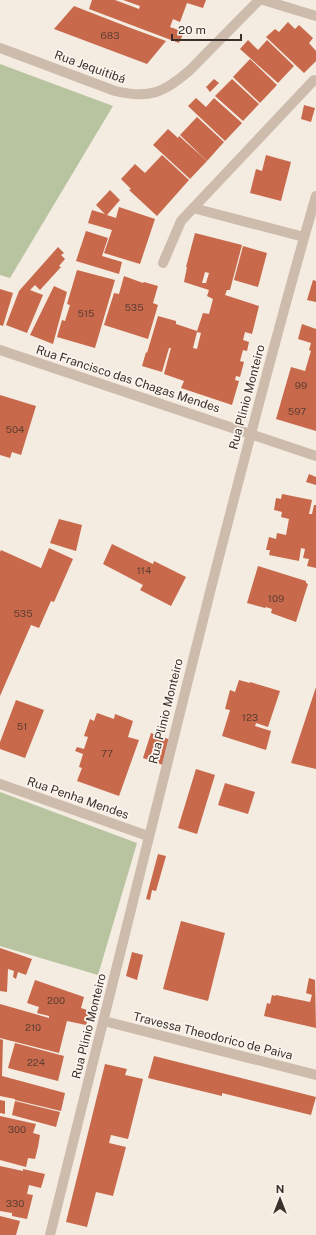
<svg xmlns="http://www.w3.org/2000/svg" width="316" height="1235" font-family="'Public Sans',sans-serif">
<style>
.green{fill:#b8c4a0}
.building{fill:#c8694b;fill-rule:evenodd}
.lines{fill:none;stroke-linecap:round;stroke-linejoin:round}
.minor{stroke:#cdbbac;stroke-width:10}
.labels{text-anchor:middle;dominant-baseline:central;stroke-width:3.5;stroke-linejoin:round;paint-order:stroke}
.number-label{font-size:10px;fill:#5e3e33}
.street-label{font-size:12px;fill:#3b302b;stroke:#fbf5ee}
</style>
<rect width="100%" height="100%" fill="#f4ebe1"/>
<g class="green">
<path d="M0,64L113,106L10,278L0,275Z"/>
<path d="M0,792L137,843L98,975L0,946Z"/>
</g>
<g class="building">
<path d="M92,0H115L139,9L140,6L123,0H206L203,8L187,3L180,22L173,19L170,27L184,32L179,43L89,9Z"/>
<path d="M74,6L128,27L166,41L147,64L54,29Z"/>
<path d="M288,22L295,29L299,25L313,38L309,43L316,51V61L304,73L266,37L275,29L279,32Z"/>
<path d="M248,40L258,50L267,40L294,66L278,83L240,49Z"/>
<path d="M250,59L277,85L260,103L233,77Z"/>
<path d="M214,79L219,83L210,92L206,87Z"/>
<path d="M232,79L259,104L243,121L215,96Z"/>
<path d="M196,98L206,107L214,98L242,123L225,141L188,106Z"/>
<path d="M304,105L315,108L311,122L301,119Z"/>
<path d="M197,117L224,142L207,161L180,135Z"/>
<path d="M168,129L178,138L179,136L207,161L190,179L153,145Z"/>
<path d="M162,155L189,180L157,216L129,190L131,189L121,179L135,164L145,173Z"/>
<path d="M266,155L291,162L281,201L250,193L256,169L262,171Z"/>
<path d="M110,190L120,200L107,215L116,218L119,207L155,219L140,264L104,253L112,230L88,223L92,210L105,214L96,205Z"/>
<path d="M86,231L108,238L102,256L122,262L119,274L76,261Z"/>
<path d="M195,233L242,245L230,290H227L225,295L259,306L252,334L245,332L243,340L249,342L247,351L243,350L240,361L244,362L240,377L236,376L235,380L239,381L232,405L181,388L184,381L164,374L171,348H169L162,372L142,366L146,352L147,353L158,316L176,321V324L197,331L203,313L209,314L213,299L207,296L209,290L184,282L187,267H186ZM205,272L209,273L206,283H202ZM197,332L201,333L197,349L193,348Z"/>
<path d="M243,246L267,253L258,287L234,280Z"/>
<path d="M58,247L64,253L61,255L65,259L59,266L61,267L40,290L35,285L30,290L43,295L27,333L6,325L19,291Z"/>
<path d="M77,270L115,280L95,348L57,337L62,320L65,321L70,305L67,304Z"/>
<path d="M124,276L143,283L144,282L158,286L153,303L158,305L148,339L104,325L114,293L119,294Z"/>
<path d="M313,280L316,281V302L307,300Z"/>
<path d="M54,286L67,292L53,344L30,335Z"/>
<path d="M0,289L13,293L3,326L0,325Z"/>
<path d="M302,324L316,329V431L276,419L291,367L305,371L311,351L309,350L311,343L298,339Z"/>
<path d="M0,395L36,406L21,455L12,452L10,458L0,455Z"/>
<path d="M309,474L316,477V485L306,482Z"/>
<path d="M282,494L312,500L309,514H312L314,505H316V568L307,566L309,559L303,558L305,549L301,548L299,561L269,555L270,550H266L269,537L276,539L277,533L286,535L289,519L281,517L282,512L274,510L276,498L281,499Z"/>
<path d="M59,519L82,525L76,551L50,543Z"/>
<path d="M112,544L153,564L154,561L186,577L171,606L140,590L143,585L103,564Z"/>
<path d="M49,548L73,559L54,602L51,601L39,628L31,625L0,696V552L1,550L41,568Z"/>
<path d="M258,566L306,581V583L308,584L296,622L271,613L272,609L266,607L265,608L247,603Z"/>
<path d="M239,680L250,683V682L280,691L268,727L256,723L255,726L271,731L266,750L222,736L230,710L225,709L230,690L235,692Z"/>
<path d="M316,687V769L291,763Z"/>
<path d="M16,700L44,710L25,758L0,749V742Z"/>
<path d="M97,713L114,719L115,714L133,721L128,737L139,740L119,796L77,781L82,768L79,767L83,754L75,751L77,747L84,749L88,737L84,736L90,719L94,721Z"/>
<path d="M151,733L171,740L163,765L143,758Z"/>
<path d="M196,769L215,775L197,834L178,828Z"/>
<path d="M225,783L255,792L248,814L218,805Z"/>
<path d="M158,854L166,856L156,891L152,890L150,900L146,899Z"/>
<path d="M181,921L225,933L208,1001L163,989Z"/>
<path d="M0,948L32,959L26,975L18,972L16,979L13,977L14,971L8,969L7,992L0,991Z"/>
<path d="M132,952L143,955L137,980L126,976Z"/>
<path d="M315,977L316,1028L264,1016L267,1003L270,1004L272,995L275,996L276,995L310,1002L312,995L306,993L309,978L315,980Z"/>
<path d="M35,980L84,997L81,1008L90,1011L86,1025L67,1021L59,1053L0,1038V1004L49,1018V1016L37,1013L39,1007L27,1003Z"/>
<path d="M0,1039L3,1040L2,1076L65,1093L61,1111L15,1100V1099L0,1096Z"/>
<path d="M15,1043L64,1056L58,1081L8,1068Z"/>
<path d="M154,1056L316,1097L311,1115L222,1093V1096L148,1078Z"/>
<path d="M105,1064L127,1069L125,1075L143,1079L128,1139L111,1135L109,1143L126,1147L113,1196L96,1192L87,1227L66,1222Z"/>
<path d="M0,1100L5,1101V1114L0,1113Z"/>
<path d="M15,1101L60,1112L56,1127L12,1115Z"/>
<path d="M0,1116L36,1124L33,1133L40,1135L38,1147L35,1159L28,1158L26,1167L0,1160Z"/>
<path d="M0,1166L23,1171V1169L45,1174L41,1188L29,1185L27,1194L33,1195L27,1219L12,1216V1213L0,1211Z"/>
<path d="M0,1216L20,1221L16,1235H0Z"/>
</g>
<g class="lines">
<g class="minor">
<path d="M263,0L316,16"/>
<path d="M0,48L115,91C149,99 164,93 190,70L259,0"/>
<path d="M193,208L304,237"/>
<path d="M163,263L181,221L314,80"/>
<path d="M0,350L316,456"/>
<path d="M0,784L148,836"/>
<path d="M104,1021L316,1075"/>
<path d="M50,1235C104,1021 156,806 210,592C244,459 278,327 316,196"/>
</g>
</g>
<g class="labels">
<g class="number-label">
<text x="110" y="35">683</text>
<text x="134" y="307">535</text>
<text x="86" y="313">515</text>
<text x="301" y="385">99</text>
<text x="297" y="411">597</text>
<text x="15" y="429">504</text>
<text x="144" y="570">114</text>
<text x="276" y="598">109</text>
<text x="23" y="613">535</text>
<text x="250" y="717">123</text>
<text x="22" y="726">51</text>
<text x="107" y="753">77</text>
<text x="56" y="1000">200</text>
<text x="33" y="1027">210</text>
<text x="36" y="1062">224</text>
<text x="17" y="1129">300</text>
<text x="15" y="1203">330</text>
</g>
<g class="street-label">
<text transform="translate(90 67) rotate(20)">Rua Jequitibá</text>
<text transform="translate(128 379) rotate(18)">Rua Francisco das Chagas Mendes</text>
<text transform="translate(247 397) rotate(-75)">Rua Plinio Monteiro</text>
<text transform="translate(166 711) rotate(-76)">Rua Plinio Monteiro</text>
<text transform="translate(78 798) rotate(19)">Rua Penha Mendes</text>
<text transform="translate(89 1026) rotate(-76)">Rua Plinio Monteiro</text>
<text transform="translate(213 1036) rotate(14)">Travessa Theodorico de Paiva</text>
</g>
</g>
<g transform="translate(280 1199)" stroke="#fbf5ee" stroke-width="3" paint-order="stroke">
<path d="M0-3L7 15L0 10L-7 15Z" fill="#3b302b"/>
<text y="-6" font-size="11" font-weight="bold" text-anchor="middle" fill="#3b302b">N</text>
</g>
<path d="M172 34v6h69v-6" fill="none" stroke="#3b302b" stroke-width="2"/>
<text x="178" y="34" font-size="12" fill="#3b302b" stroke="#fbf5ee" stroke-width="3" paint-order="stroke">20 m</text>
</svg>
